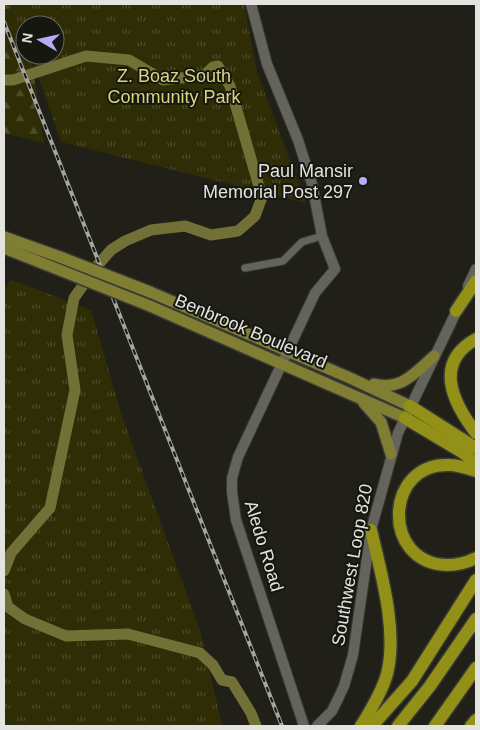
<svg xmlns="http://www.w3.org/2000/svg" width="480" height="730" font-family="Helvetica,sans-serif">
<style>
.grass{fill:url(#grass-tufts)}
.forest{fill:url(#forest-firs)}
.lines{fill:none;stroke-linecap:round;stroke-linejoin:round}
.river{stroke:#707037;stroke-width:11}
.street-casing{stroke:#3a3a35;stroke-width:9}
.secondary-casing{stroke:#3a3a35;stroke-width:12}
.primary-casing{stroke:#3a3a35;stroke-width:14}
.highway-casing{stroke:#3a3a35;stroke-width:15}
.street{stroke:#64645c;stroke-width:7}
.secondary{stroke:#64645c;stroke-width:10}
.primary{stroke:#807e33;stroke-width:11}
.highway{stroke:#939018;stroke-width:12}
.rail-casing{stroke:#a5a6a0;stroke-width:4}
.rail{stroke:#161710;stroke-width:2;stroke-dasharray:5.5;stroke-linecap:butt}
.primary-bridge-casing{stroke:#3a3a35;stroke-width:14;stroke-linecap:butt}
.primary-bridge{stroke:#807e33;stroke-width:11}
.poi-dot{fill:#b7abf8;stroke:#161710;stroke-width:2}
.labels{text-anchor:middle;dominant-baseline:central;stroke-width:4;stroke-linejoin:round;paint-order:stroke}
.park-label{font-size:18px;fill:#d6d580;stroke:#161710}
.poi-label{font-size:18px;fill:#e3e4df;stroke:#161710;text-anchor:end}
.street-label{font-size:18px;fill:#e3e4df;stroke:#161710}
</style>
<defs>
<pattern id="grass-tufts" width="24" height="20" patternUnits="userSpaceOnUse" patternTransform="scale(1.25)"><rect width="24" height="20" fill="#2e2d06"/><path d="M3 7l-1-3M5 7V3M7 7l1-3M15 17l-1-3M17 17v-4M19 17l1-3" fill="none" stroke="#4c4b2a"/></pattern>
<pattern id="forest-firs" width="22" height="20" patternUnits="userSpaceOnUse" patternTransform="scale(1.25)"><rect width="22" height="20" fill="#2e2d06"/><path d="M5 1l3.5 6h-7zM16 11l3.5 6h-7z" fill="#4c4b2a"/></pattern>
</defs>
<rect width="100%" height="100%" fill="#202019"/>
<g class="grass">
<path d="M7,4H244L257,72L306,203L61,142L31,55H55V25H25V43Z"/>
<path d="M12,280L91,310L122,416L201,633L222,726H4V288Z"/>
</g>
<path class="forest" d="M4,4H7L25,43V55H31L44,143L4,133Z"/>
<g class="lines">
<g class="river">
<path d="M4,80H13L86,56L129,60L163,80L205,75L213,67L218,66L230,86L262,197L255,216L238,231L211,235L185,226L151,230L125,241L111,250L96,267L74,298L67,335L75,390L50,508L11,553L4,571"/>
<path d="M4,594L8,607L25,619L66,636L128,634L200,653L213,665L222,680L232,682L251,713L256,726"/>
</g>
<g class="street-casing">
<path id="street" d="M245,268L283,261L302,242L322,236"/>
</g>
<g class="secondary-casing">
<g id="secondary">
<path d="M251,4L267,64L298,140L312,184L322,236L335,269L315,293L238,457L232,478V492L236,520L304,726"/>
<path d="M468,286L476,269"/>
<path d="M317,726L332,711L338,699L344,686L353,655L371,530L398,433L459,306"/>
</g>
</g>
<g class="primary-casing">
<g id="primary">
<path d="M4,237L60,257"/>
<path d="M4,248L57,269"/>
<path d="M150,292L350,378L410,406"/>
<path d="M150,306L405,418"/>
<path d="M374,384C401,391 415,373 434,356"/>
<path d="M364,403L381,422L391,454"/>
</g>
</g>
<g class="highway-casing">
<g id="highway">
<path d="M456,311L476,281"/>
<path d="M476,339C433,363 453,403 476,433"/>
<path d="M410,406L476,448"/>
<path d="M405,418L462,452L476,463"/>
<path d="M476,471C468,469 459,465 450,465C385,461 380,563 447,565C456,565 468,562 476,558"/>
<path d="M361,726C371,710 382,692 387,674C398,631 381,573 371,530"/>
<path d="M372,726L412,681L476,580"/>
<path d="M398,726L430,686L476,619"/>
<path d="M435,726L476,668"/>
<path d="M471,726L476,720"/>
</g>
</g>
<use href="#street" class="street"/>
<use href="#secondary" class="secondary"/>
<use href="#primary" class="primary"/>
<use href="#highway" class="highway"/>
<g class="rail-casing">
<path id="rail" d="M4,22L282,726"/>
</g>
<use href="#rail" class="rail"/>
<g class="primary-bridge-casing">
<g id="primary-bridge">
<path d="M60,257L150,292"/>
<path d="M57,269L150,306"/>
</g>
</g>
<use href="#primary-bridge" class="primary-bridge"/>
</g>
<circle class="poi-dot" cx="363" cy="181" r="5"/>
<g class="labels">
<g class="park-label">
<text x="174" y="76">Z. Boaz South<tspan x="174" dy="21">Community Park</tspan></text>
</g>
<g class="poi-label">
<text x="353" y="171">Paul Mansir<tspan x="353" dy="21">Memorial Post 297</tspan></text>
</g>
<g class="street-label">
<text transform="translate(251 331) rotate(23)">Benbrook Boulevard</text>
<text transform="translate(264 546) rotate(73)">Aledo Road</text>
<text transform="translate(352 565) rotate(-80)">Southwest Loop 820</text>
</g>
</g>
<rect width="480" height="730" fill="none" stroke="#e3e4df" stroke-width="10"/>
<g transform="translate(40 40) rotate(279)"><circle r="24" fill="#161710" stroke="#686963"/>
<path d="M0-4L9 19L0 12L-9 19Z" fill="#b7abf8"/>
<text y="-8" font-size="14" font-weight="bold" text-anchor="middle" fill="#e3e4df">N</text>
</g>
</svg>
